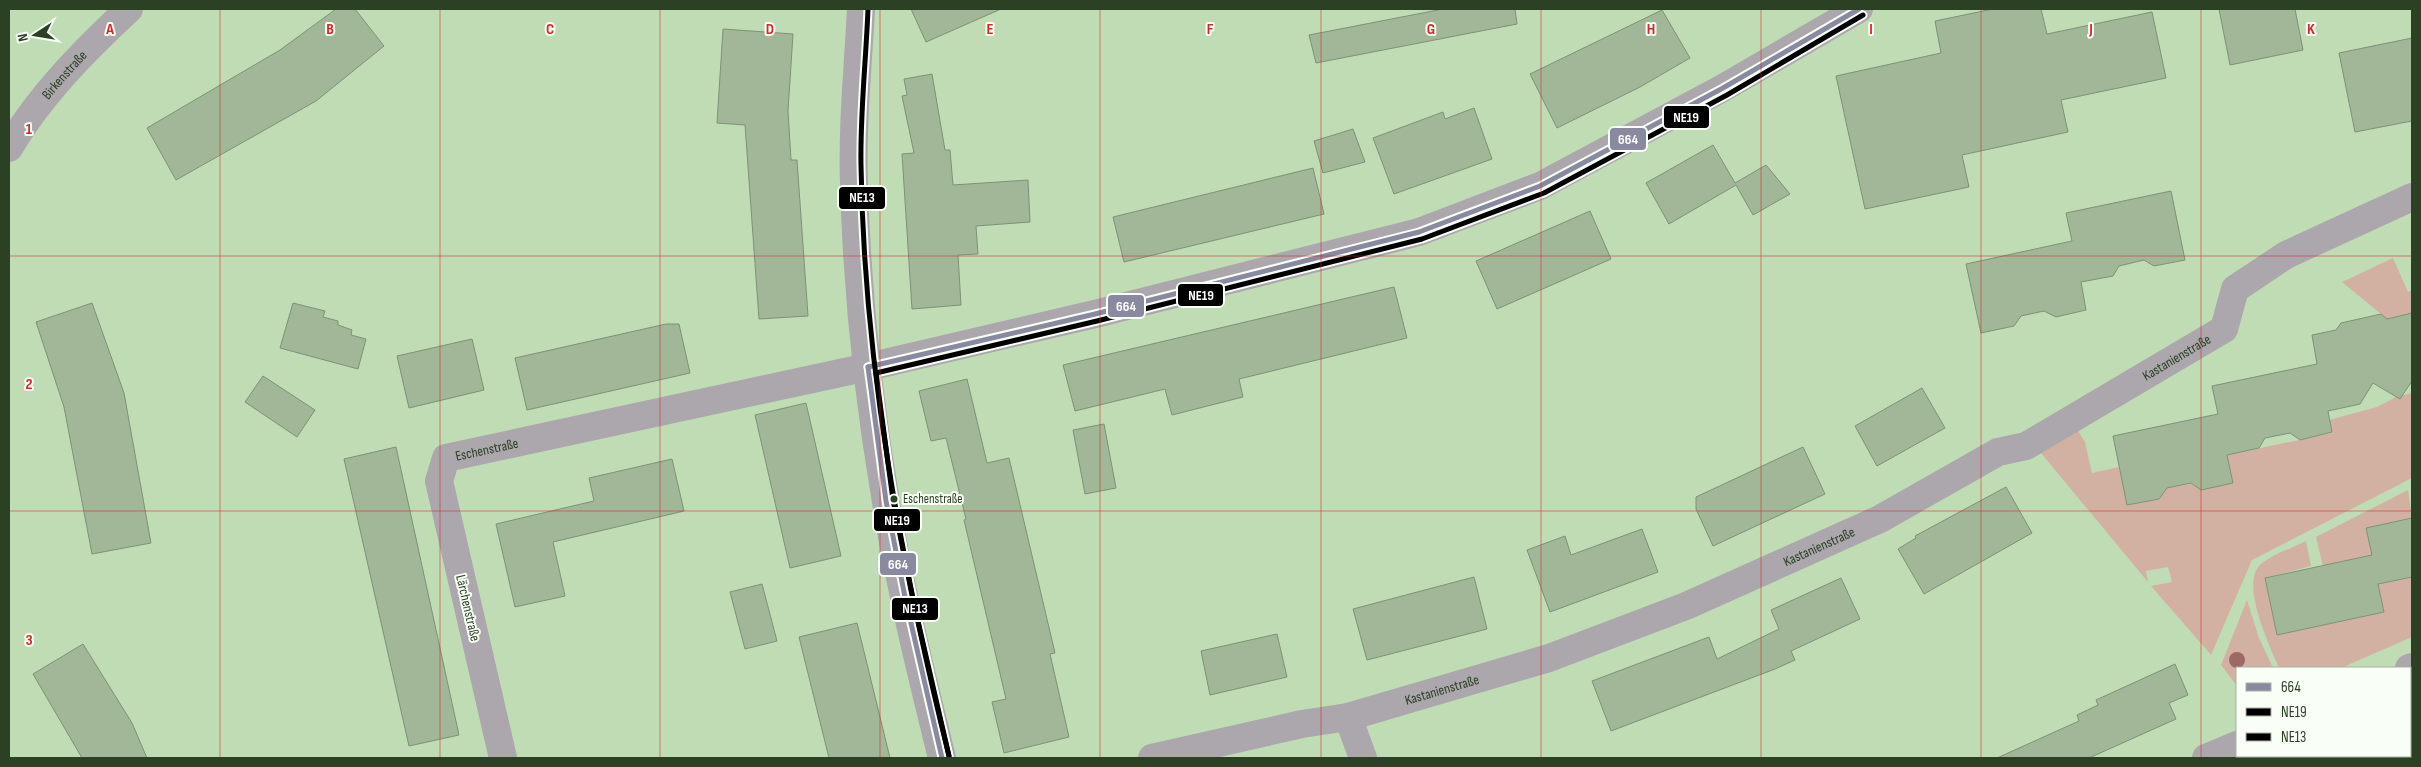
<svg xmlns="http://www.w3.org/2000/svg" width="2421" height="767" font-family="'Sofia Sans Condensed',sans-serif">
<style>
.green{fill:#d3b1a2}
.building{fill:#a1b798;stroke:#7d9275}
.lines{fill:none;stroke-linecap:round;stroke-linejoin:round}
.minor{stroke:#aca6ad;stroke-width:28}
.bus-1-casing{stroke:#f9fef7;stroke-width:9}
.bus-2-casing{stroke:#f9fef7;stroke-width:9}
.bus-3-casing{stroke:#f9fef7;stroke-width:9}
.bus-1{stroke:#898a9f;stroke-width:5}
.bus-2{stroke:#000;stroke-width:5}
.bus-3{stroke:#000;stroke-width:5}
.tree{fill:#9e6866}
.grid{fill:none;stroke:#d62828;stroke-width:1;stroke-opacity:0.55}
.bus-dot{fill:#2c4024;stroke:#f9fef7;stroke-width:2}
.labels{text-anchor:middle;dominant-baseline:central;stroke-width:4;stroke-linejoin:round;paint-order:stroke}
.bus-label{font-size:13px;fill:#2c4024;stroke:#f9fef7;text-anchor:start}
.street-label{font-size:14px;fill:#2c4024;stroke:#f9fef7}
.grid-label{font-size:16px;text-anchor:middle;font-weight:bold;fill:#d62828;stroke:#f9fef7;stroke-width:4;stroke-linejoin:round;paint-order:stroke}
.line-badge{stroke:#f9fef7;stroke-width:2}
.badge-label{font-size:14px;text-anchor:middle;font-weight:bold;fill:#fff}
</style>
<rect width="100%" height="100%" fill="#c0dcb5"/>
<g class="green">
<path d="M2393,258L2408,292L2412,290V320L2411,314L2387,319L2342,282Z"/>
<path d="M2412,393V478L2252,560L2211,655L2151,586L2172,582L2168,567L2146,571L2148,582L2041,453L2078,431L2085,442L2092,473L2119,467L2128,505L2159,499L2163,489L2194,483L2201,490L2227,455L2332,433L2329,420L2377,407L2396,397Z"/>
<path d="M2408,490L2412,518L2366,528L2372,555L2323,566L2316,537Z"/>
<path d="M2306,541L2311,566L2265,578L2277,635L2384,612L2378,584L2412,577V637L2341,668H2279C2270,647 2239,582 2261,564C2273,554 2292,548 2306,541Z"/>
<path d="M2247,600L2259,638L2273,668H2237V686L2221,665Z"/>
<path d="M2301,756H2375L2376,758H2295Z"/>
</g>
<g class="building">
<path d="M336,9H355L384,46L316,101L176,180L147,128L280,50Z"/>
<path d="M911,9H1001L926,42Z"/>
<path d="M1443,9H1515L1517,24L1316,63L1309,35Z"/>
<path d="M1993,9H2041L2047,34L2152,12L2166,78L2061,100L2068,132L1962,155L1969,187L1865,209L1836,76L1941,53L1935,21Z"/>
<path d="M2219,9H2295L2303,50L2230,65Z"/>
<path d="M1662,10L1690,58L1640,87L1557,128L1530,74Z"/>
<path d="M723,29L793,34L788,111L791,160H797L808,316L759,319L745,125L717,123Z"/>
<path d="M2412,38V121L2355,132L2339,53Z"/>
<path d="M932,74L945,150H950L953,185L1028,180L1030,222L976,226L978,254L958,255L961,305L912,309L902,154L914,153L902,96L907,95L904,79Z"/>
<path d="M1474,108L1492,159L1394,194L1373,138L1443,112L1445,119Z"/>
<path d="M1353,129L1365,162L1323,173L1314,141Z"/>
<path d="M1713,145L1735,183L1766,165L1790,194L1753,215L1736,185L1669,224L1646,183Z"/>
<path d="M1313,168L1324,214L1124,262L1113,217Z"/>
<path d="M2171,191L2185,260L2154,266L2144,260L2119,266L2113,276L2081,282L2086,310L2056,317L2044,311L2021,316L2014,326L1981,333L1966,264L2072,241L2066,213Z"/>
<path d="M1590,211L1611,259L1497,309L1476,261Z"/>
<path d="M1394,287L1407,338L1239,379L1243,397L1172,415L1165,389L1075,411L1063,365Z"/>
<path d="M92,303L124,393L151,543L92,554L64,407L36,322Z"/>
<path d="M293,303L325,311L323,317L338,321V325L352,330L351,335L366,339L358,369L280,348Z"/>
<path d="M2412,313V381L2400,399L2373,383L2360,404L2328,411L2332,432L2300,440L2290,433L2265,438L2259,448L2227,455L2233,483L2201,490L2191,483L2167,488L2159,499L2127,505L2113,436L2218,414L2212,386L2317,364L2312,335L2336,330L2341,323L2381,314L2387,319Z"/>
<path d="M666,324H679L690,373L527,410L515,358Z"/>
<path d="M472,339L484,390L409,408L397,356Z"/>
<path d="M263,376L315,410L297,437L245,402Z"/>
<path d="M967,379L987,463L1009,458L1055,653L1050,654L1069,737L1004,753L992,702L1006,699L964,520L966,519L946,438L931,441L919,391Z"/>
<path d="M1922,388L1945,428L1877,466L1855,426Z"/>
<path d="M806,403L841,556L790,568L755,415Z"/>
<path d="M1104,424L1116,488L1085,494L1073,430Z"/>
<path d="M396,447L459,735L409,746L344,459Z"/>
<path d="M1803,447L1825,494L1713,546L1696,509V497Z"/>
<path d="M672,459L684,511L553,542L565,596L515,607L496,524L594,501L589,478Z"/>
<path d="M2006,487L2032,533L1924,594L1898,549L1916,538L1915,536Z"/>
<path d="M2412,518V577L2378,584L2384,612L2277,635L2265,578L2372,555L2366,528Z"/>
<path d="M1642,529L1658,572L1550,612L1527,550L1565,536L1571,555Z"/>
<path d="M1474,577L1487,629L1367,660L1353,609Z"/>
<path d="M1841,578L1860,619L1791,651L1795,660L1775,669L1611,731L1592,681L1709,637L1717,659L1779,629L1771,610Z"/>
<path d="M762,584L777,641L745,649L730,592Z"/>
<path d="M857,623L890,758H829L799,637Z"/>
<path d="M1277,634L1287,677L1210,695L1201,651Z"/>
<path d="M83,644L132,723L147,758H82L33,674Z"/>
<path d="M2175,664L2188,695L2169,703L2176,719L2089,758H1997L2079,721L2077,715L2098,705L2096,700Z"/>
</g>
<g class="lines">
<g class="minor">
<path d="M861,9C858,67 852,126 854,184C857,290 868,397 886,502C900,588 921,673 942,758"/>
<path id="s1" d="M9,148C40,95 84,51 129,9"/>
<path d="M2409,668L2412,667"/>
<path d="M1348,717L1363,758"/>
<path id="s2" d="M503,758L439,481L446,458L868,367L1095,314L1419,232L1540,186L1723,88L1859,9"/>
<path id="s3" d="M1152,758L1302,724L1348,717L1549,658L1686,606L1880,519L1998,452L2026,446L2224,329L2235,289L2286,255L2412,197"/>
<path d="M2206,758L2237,745"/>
</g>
<g class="bus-1-casing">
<g id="bus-1">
<path d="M868,367L1095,314L1419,232L1540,186L1723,88L1859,9"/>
<path d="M868,367L886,501L905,597L942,758"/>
</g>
</g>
<g class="bus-2-casing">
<path id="bus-2" d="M949,756L912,595L893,500L876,373L1097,321L1422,239L1544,193L1727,95L1863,15"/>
</g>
<g class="bus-3-casing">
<path id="bus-3" d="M868,9C866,61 860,113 861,165C864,366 901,562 949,756"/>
</g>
<use href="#bus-1" class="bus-1"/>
<use href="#bus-2" class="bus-2"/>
<use href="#bus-3" class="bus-3"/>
</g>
<circle class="tree" cx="2237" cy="660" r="8"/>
<path class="grid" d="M220,9V758M440,9V758M660,9V758M880,9V758M1100,9V758M1321,9V758M1541,9V758M1761,9V758M1981,9V758M2201,9V758M9,256H2412M9,511H2412"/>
<circle class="bus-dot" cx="894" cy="499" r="4.5"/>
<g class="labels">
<g class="bus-label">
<text x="903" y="499">Eschenstraße</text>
</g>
<g class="street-label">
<text stroke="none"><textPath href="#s1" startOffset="92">Birkenstraße</textPath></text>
<text stroke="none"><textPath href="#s3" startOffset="1108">Kastanienstraße</textPath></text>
<text stroke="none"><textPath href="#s2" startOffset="350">Eschenstraße</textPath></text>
<text stroke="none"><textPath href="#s3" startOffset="702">Kastanienstraße</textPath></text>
<text transform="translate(468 608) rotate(77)">Lärchenstraße</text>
<text stroke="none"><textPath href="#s3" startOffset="298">Kastanienstraße</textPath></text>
</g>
</g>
<g class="grid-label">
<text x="110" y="34">A</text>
<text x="330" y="34">B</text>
<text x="550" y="34">C</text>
<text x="770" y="34">D</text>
<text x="990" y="34">E</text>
<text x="1210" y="34">F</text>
<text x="1431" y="34">G</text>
<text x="1651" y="34">H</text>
<text x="1871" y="34">I</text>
<text x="2091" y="34">J</text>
<text x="2311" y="34">K</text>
<text x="29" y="134">1</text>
<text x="29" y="389">2</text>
<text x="29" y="645">3</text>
</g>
<g class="line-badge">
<rect x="1663" y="105" width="47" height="24" rx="5" fill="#000"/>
<rect x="1609" y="127" width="38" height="24" rx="5" fill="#898a9f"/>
<rect x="838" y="186" width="48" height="24" rx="5" fill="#000"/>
<rect x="1177" y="283" width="47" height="24" rx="5" fill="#000"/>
<rect x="1107" y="294" width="38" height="24" rx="5" fill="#898a9f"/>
<rect x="873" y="508" width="48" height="24" rx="5" fill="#000"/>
<rect x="879" y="552" width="38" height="24" rx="5" fill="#898a9f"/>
<rect x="891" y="597" width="48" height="24" rx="5" fill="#000"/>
</g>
<g class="badge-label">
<text x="1686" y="122">NE19</text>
<text x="1628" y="144">664</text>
<text x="862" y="202">NE13</text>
<text x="1201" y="300">NE19</text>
<text x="1126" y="311">664</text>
<text x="897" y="525">NE19</text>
<text x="898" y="569">664</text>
<text x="915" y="613">NE13</text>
</g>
<rect width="2421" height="767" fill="none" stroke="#2c4024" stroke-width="20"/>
<rect x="2236" y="667" width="175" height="90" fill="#f9fef7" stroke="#a7b2a3"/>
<rect x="2246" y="683" width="25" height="8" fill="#898a9f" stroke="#a7b2a3"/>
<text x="2281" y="692" font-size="15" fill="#2c4024">664</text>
<rect x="2246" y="708" width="25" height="8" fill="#000000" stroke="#a7b2a3"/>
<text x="2281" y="717" font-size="15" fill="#2c4024">NE19</text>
<rect x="2246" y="733" width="25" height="8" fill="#000000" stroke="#a7b2a3"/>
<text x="2281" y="742" font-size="15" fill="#2c4024">NE13</text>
<g transform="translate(35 35) rotate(258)" stroke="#f9fef7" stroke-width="4" paint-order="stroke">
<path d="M0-4L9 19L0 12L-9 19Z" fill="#2c4024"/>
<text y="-8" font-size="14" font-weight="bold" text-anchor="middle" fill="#2c4024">N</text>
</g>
</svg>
